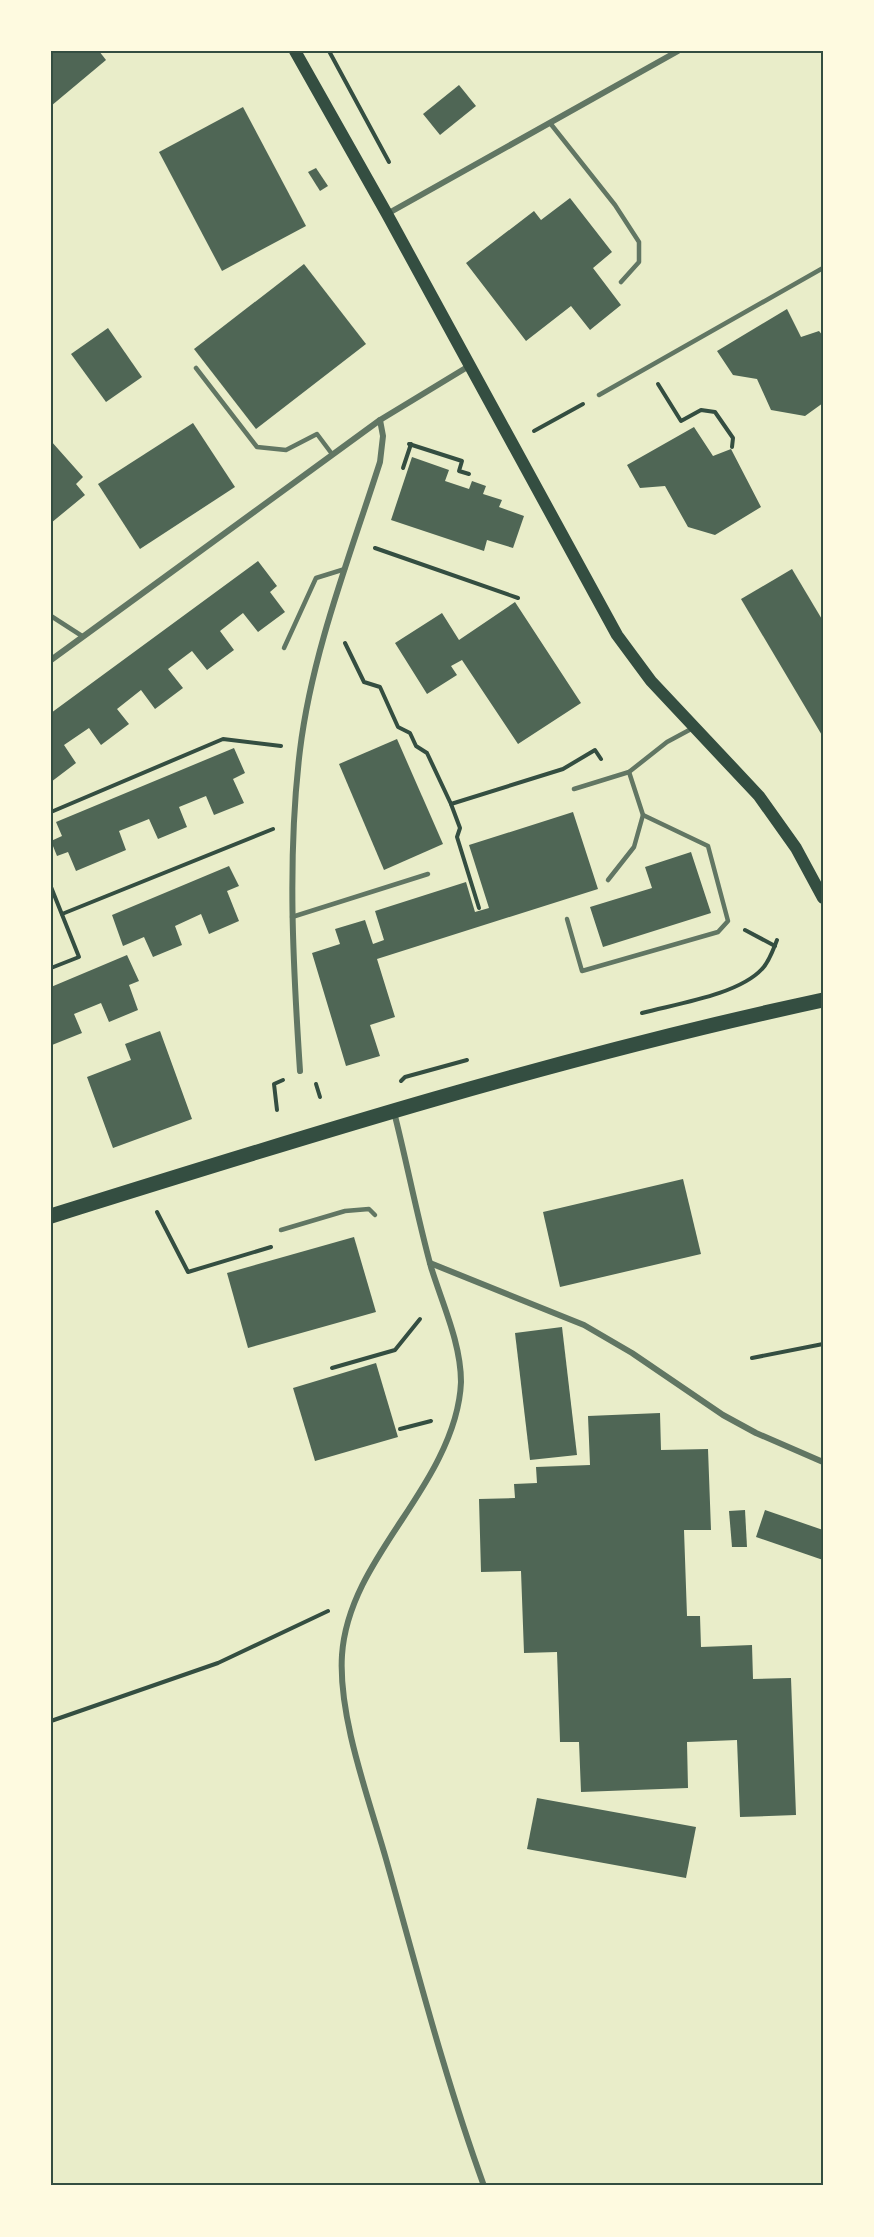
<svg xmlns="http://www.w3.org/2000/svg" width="874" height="2237" font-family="'Roboto Condensed',sans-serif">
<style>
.building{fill:#4f6655}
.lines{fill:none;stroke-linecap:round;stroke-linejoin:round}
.path{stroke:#344e41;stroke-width:4}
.service{stroke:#617663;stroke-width:4.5}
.minor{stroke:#617663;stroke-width:6}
.secondary{stroke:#344e41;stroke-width:12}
.primary{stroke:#344e41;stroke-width:15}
.neatline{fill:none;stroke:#344e41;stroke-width:2}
</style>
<rect width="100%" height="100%" fill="#e9edc9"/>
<g class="building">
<path d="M51,51H99L106,60L51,106Z"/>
<path d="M459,85L476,106L440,135L423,114Z"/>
<path d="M243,107L306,226L222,271L159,152Z"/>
<path d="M316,168L328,186L320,191L308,172Z"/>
<path d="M570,198L612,252L593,268L621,305L590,330L571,306L526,341L466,263L534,211L541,220Z"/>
<path d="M304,264L366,344L256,429L194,349Z"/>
<path d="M787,309L801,337L819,331L823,336V403L805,416L771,410L757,379L733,375L717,351Z"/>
<path d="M108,328L142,377L106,402L71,354Z"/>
<path d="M193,423L235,487L140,549L98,484Z"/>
<path d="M694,427L713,456L731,449L761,507L715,535L688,527L665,486L640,488L627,465Z"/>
<path d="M51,441L83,477L76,484L85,495L51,523Z"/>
<path d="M412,457L449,470L445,481L469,489L472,481L486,486L483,494L502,500L499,507L524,516L513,548L487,540L484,551L391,520Z"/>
<path d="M258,561L277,586L270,592L285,612L258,632L243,613L220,631L234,650L207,670L192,651L168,669L183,688L155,709L141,690L117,709L129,724L101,745L89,728L64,745L76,763L51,782V713Z"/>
<path d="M792,569L823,621V737L741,599Z"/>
<path d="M515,602L581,703L518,744L462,660L451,666L457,675L427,694L395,643L442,613L459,640Z"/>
<path d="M397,739L443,844L384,870L339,764Z"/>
<path d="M234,748L245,773L233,779L244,803L214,815L206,796L179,807L187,827L158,839L149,819L119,831L126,850L76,871L68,852L57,856L51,841L62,836L56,822Z"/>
<path d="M573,812L598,889L377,959L395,1017L370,1025L380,1056L346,1066L312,953L340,944L335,929L365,920L373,944L384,940L375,911L466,882L475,912L489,908L469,845Z"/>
<path d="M691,852L711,913L603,947L590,907L652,888L645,867Z"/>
<path d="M229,866L239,886L227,891L239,921L209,934L201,914L175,926L182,945L153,957L144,937L123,946L112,915Z"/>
<path d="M127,955L139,981L129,985L138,1010L109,1022L101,1003L74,1014L82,1033L52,1045L51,987Z"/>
<path d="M160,1031L192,1119L113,1148L87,1077L131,1060L125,1044Z"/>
<path d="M683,1179L701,1254L560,1287L543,1212Z"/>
<path d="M354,1237L376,1312L248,1348L227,1273Z"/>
<path d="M562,1327L577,1455L530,1460L515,1333Z"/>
<path d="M376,1363L398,1437L315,1461L293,1388Z"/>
<path d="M660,1413L661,1450L708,1449L711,1530H684L687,1616H700L701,1647L752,1645L753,1679L791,1678L796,1815L740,1817L737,1740L687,1742L688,1788L581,1792L579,1742H560L557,1652L524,1653L521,1571L481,1572L479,1499L515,1498L514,1484L537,1483L536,1467L590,1465L588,1416Z"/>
<path d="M745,1510L747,1547H732L729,1511Z"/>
<path d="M765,1510L823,1530V1560L756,1537Z"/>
<path d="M537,1798L696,1827L686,1878L527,1849Z"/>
</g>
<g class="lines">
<g class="path">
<path d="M329,51L389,162"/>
<path d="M658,384L681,421L701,410L715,412L733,438L732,447"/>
<path d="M534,431L583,404"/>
<path d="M409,444L462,461L459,471L469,474"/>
<path d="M403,468L411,444"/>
<path d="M375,548L518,598"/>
<path d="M345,643L364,682L380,687L398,727L410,733L416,746L427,753L451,804L563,769L595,750L601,759"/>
<path d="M451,804L460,828L457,837L479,908"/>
<path d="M51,812L223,739L281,746"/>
<path d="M51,887L79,957L51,968"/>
<path d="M62,914L273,829"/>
<path d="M745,930L775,946"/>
<path d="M642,1013C675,1004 738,995 762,969C769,962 773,950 777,940"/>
<path d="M401,1081L405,1077L467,1060"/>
<path d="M316,1084L320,1097"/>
<path d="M277,1110L274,1084L283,1080"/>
<path d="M157,1212L188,1272L271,1247"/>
<path d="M752,1358L823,1344"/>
<path d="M332,1368L395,1350L420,1319"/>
<path d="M400,1429L431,1421"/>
<path d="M51,1721L218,1663L328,1611"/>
</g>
<g class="service">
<path d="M550,123L615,205L639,242V262L621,282"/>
<path d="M196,368L257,447L286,450L317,434L332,454"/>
<path d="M599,395L823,268"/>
<path d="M51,616L82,636"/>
<path d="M284,648L316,578L345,569"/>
<path d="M574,789L629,772L667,742L693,728"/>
<path d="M608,880L634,847L643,815"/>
<path d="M292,917L428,874"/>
<path d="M567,919L582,971L718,932L728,921L708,846L643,815L629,772"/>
<path d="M281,1230L345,1211L369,1209L375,1215"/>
</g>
<g class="minor">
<path d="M387,214L678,51"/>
<path d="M51,660L380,420L469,366"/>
<path d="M300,1071C293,964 287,857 300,750C312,652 350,556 380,462L383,436L380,420"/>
<path d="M394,1112C407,1163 417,1216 431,1267C442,1303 461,1343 461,1382C460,1407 450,1436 439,1458C408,1522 347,1580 342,1655C338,1717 369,1799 386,1859C417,1969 445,2079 484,2186"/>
<path d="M430,1263L584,1325L632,1353L723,1415L756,1433L823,1462"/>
</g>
<path class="secondary" d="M295,51L387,214L617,635L651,681L759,796L796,848L823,898"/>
<path class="primary" d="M51,1216C306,1136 562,1056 823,1000"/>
</g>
<rect width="874" height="2237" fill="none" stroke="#fefae0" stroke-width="105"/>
<rect x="52" y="52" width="770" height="2132" class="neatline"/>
</svg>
